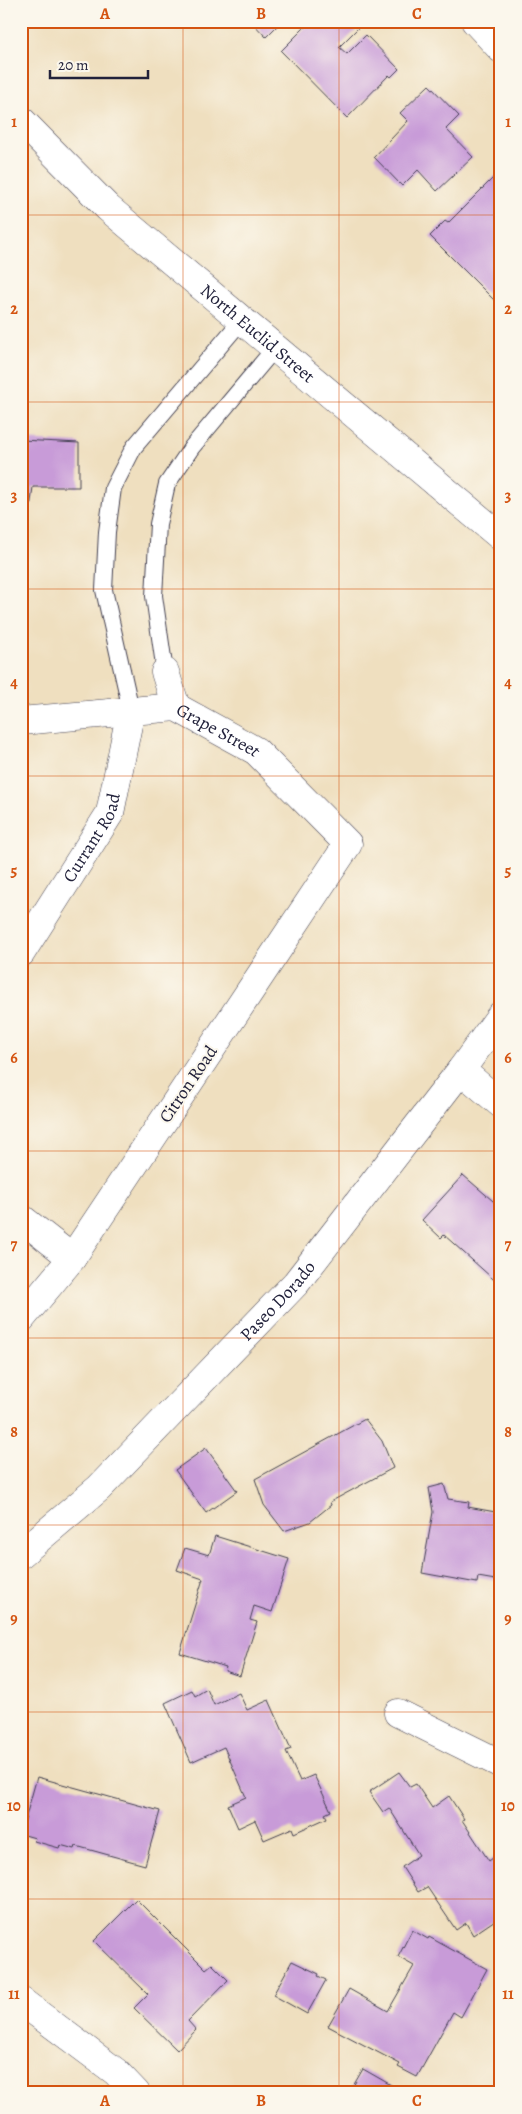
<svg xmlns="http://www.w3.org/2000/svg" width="522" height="2114" font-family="Alegreya,serif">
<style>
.building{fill:#c89bd8}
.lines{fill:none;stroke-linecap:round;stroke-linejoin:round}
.lane-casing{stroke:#413e4f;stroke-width:18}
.street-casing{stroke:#413e4f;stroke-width:29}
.secondary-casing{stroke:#413e4f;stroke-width:29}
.lane{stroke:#fff;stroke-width:16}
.street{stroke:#fff;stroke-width:28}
.secondary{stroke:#fff;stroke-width:28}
.grid{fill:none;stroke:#d45411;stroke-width:1;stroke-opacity:0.55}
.labels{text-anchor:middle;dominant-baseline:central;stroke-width:4;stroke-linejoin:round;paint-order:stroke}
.street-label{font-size:18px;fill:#22223b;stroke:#fbf7ec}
.neatline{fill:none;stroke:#d45411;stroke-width:2}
.grid-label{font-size:16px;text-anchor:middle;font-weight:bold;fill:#d45411}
</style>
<rect width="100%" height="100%" fill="#fbf7ec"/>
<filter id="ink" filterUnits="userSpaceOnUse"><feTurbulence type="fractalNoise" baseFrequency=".02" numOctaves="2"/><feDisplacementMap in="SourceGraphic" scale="10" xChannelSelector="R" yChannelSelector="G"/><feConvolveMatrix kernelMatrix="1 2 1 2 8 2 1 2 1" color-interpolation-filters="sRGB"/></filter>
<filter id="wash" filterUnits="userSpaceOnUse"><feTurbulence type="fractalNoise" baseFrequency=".0096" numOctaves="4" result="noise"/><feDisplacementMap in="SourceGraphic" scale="20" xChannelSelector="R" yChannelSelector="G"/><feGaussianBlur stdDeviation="1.12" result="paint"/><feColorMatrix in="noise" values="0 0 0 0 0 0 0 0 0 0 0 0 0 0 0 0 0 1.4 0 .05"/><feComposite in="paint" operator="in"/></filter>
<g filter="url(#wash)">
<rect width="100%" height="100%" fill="#efdfbf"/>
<g id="blocks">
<g class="building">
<path d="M251,21H282L266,37Z"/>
<path d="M311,21H363L364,22L339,47L347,54L366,35L399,69L391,77L389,75L347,118L281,51Z"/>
<path d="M429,85L459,116L446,129L473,157L437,191L418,170L402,186L374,157L408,121L400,113Z"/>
<path d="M501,170V301L498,304L430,236L445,221L448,223Z"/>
<path d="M21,440L79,443V487H33L22,570Z"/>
<path d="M463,1175L500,1207L498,1209L501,1211V1286L444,1235L441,1238L422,1220Z"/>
<path d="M365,1419L382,1441L393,1468L330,1502L331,1505L310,1522L284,1531L264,1505L255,1479Z"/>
<path d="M206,1448L237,1491L206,1513L175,1470Z"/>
<path d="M444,1484L448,1499L469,1502L468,1507L501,1513V1581L478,1577L477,1583L422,1573L433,1512L429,1488Z"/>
<path d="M215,1536L289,1559L272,1612L254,1606L250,1620L257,1622L240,1676L225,1671L226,1667L180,1653L203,1579L177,1570L185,1548L209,1555Z"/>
<path d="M207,1689L214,1705L239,1693L247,1710L269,1700L291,1749L286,1751L300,1781L314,1775L331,1811L325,1814L327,1818L294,1833L292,1828L264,1840L255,1820L238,1828L228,1805L246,1797L224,1747L191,1762L165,1703L192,1690L195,1696Z"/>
<path d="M399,1772L410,1787L416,1784L432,1808L449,1796L464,1819L462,1820L489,1861L494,1857L501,1867V1916L473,1935L466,1923L456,1930L427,1887L418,1892L402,1867L419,1855L389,1808L383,1812L369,1792Z"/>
<path d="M37,1777L160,1811L145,1865L76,1846L75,1849L60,1845L59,1848L34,1841L35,1838L21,1834Z"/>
<path d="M136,1899L206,1969L212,1964L228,1980L188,2021L196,2030L177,2050L134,2008L148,1994L94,1941Z"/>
<path d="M412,1930L428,1939L429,1937L487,1969L461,2017L453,2012L417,2077L398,2067L400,2064L328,2026L349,1989L388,2011L414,1966L398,1957Z"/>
<path d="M292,1961L319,1974L318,1976L326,1980L307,2014L273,1995Z"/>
<path d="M363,2069L405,2093H349Z"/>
</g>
</g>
</g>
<g filter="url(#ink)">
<use href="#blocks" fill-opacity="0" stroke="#413e4f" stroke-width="1"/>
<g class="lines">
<g class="lane-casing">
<g id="lane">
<path d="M165,672L154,596L158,524L167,484L192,447L274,349"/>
<path d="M131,710L104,590L107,532L113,488L134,447L241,321"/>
</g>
</g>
<g class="street-casing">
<g id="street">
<path d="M475,21L501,49"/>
<path d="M165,672L176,707"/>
<path id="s1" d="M21,721L176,707L256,751L348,844L72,1258L21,1319"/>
<path id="s2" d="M21,953L110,813L131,710"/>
<path d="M461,1070L501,1104"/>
<path d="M21,1218L72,1258"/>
<path id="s3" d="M21,1554L99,1488L296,1283L461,1070L501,1015"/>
<path d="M398,1713L501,1764"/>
<path d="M21,2001L116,2072L136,2093"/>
</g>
</g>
<g class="secondary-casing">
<g id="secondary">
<path id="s4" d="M21,120L108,208L501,537"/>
</g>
</g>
<use href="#lane" class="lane"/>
<use href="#street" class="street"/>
<use href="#secondary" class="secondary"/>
</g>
</g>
<path class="grid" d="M183,21V2093M339,21V2093M21,215H501M21,402H501M21,589H501M21,776H501M21,963H501M21,1151H501M21,1338H501M21,1525H501M21,1712H501M21,1899H501"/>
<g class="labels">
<g class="street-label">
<text stroke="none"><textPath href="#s4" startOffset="319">North Euclid Street</textPath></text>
<text stroke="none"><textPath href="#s1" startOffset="204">Grape Street</textPath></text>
<text stroke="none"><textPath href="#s2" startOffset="136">Currant Road</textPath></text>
<text transform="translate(188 1084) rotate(-56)">Citron Road</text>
<text stroke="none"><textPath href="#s3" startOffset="361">Paseo Dorado</textPath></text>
</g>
</g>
<rect width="522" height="2114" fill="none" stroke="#fbf7ec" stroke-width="55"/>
<path d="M50 70v8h98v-8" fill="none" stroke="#22223b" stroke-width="2.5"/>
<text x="58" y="70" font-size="15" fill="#22223b" stroke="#fbf7ec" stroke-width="4" paint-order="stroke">20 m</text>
<rect x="28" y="28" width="466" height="2058" class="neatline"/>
<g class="grid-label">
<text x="105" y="19">A</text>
<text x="261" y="19">B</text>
<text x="417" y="19">C</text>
<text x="14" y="127">1</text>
<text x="508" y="127">1</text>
<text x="14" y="314">2</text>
<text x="508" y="314">2</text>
<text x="14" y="501">3</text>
<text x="508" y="501">3</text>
<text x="14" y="688">4</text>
<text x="508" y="688">4</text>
<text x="14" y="876">5</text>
<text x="508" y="876">5</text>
<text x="14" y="1063">6</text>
<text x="508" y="1063">6</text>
<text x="14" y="1250">7</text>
<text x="508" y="1250">7</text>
<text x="14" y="1437">8</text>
<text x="508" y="1437">8</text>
<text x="14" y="1624">9</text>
<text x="508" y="1624">9</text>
<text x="14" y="1811">10</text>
<text x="508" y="1811">10</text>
<text x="14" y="1999">11</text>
<text x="508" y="1999">11</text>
<text x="105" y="2106">A</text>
<text x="261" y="2106">B</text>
<text x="417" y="2106">C</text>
</g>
</svg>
